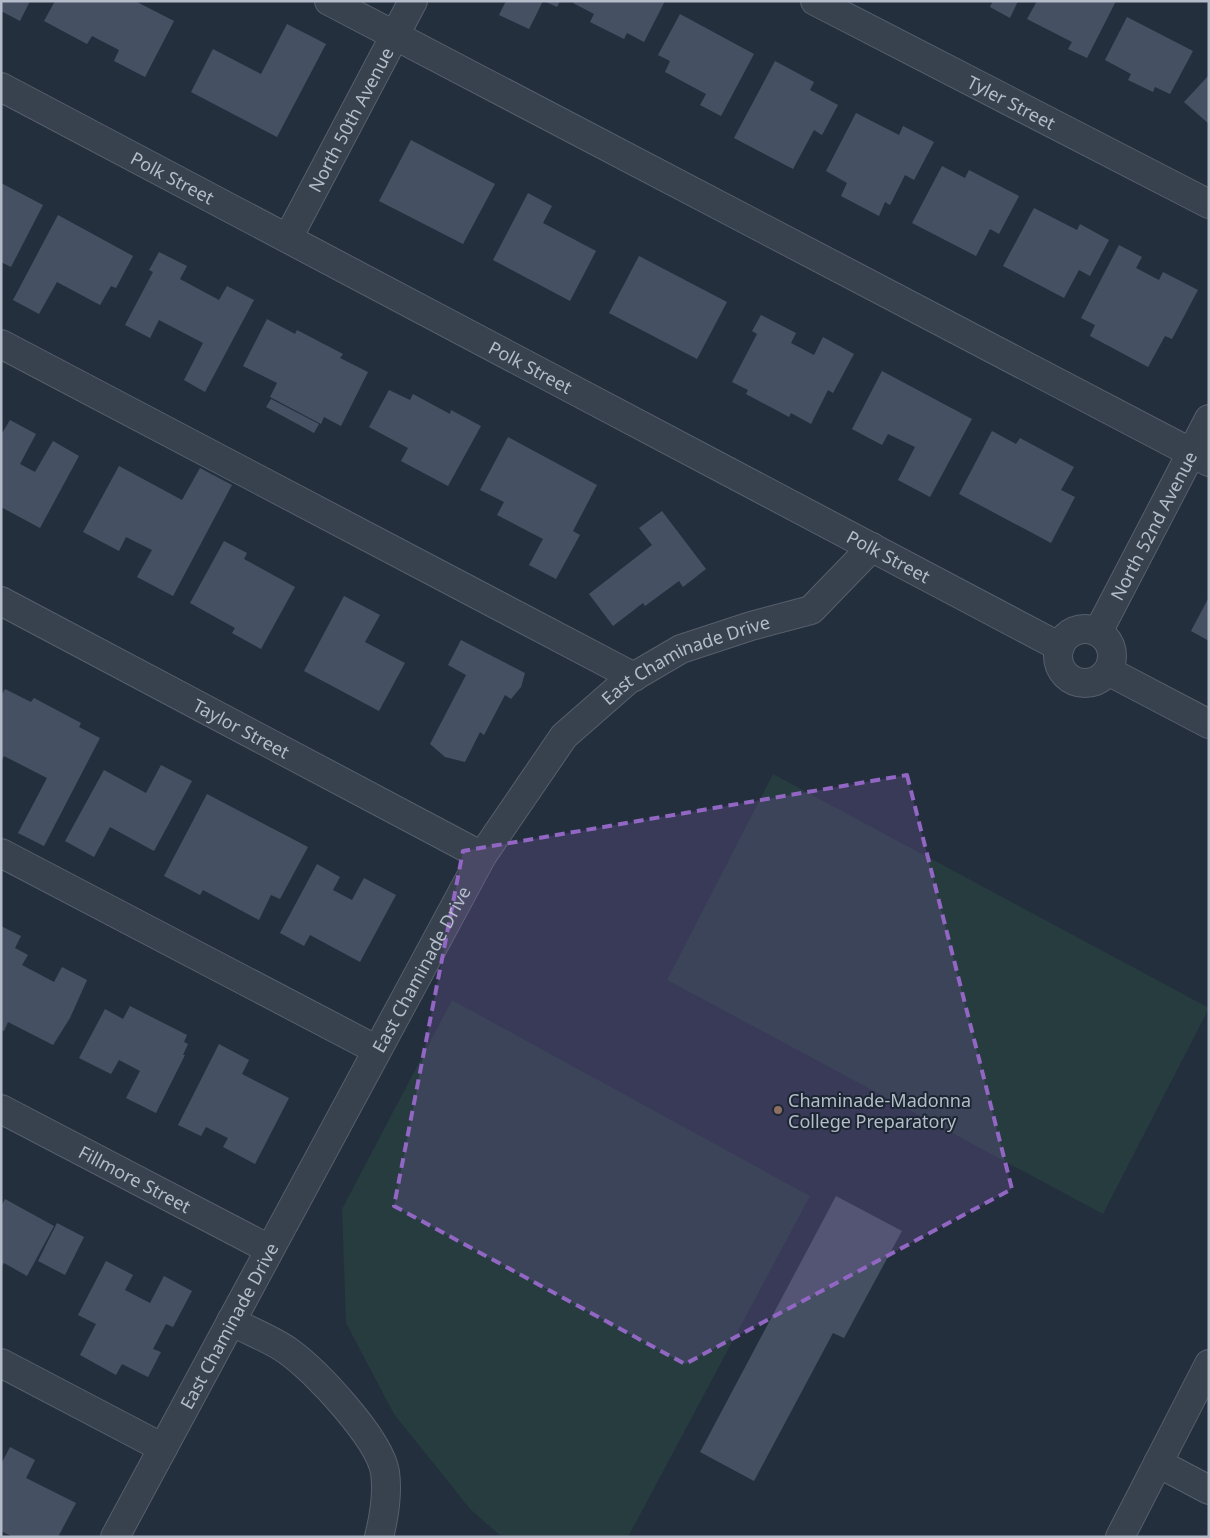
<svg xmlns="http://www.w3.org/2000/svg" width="1210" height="1538" font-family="'Noto Sans',sans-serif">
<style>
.green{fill:#263c3f}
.building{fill:#455162}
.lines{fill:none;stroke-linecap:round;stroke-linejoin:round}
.minor-casing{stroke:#565f6c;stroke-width:30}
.minor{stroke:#38414e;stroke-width:28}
.marked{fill:#9266c3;fill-opacity:0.2;stroke:#9266c3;stroke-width:4;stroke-dasharray:10 6;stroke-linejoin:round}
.education-dot{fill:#8d6e63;stroke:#1d2633;stroke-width:2}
.labels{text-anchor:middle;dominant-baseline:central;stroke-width:4;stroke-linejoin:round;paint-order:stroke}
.street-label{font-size:18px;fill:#b4bcc9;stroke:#1d2633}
.poi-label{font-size:18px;fill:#b4bcc9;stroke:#1d2633;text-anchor:start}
</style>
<rect width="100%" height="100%" fill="#242f3e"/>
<g class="green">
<path d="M773,774L1209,1008L1103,1214L667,980Z"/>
<path d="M452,1000L810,1196L628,1537H502L471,1510L394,1414L346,1323L342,1209Z"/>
</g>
<g class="building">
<path d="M1,1H30L20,21L1,11Z"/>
<path d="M55,1H135L174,21L145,77L114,61L119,50L92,36L87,44L44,21Z"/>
<path d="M506,1H543L529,29L499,15Z"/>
<path d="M544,1H560L557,7Z"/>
<path d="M574,1H665L644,42L627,33L624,39L590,22L594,14L573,3Z"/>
<path d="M993,1H1018L1010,18L990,7Z"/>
<path d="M1037,1H1116L1087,58L1068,49L1072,42L1027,19Z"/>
<path d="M680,14L754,54L721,116L700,105L706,94L665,72L670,61L658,55Z"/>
<path d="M1127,17L1193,51L1170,94L1155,87L1153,92L1128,80L1131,74L1105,60Z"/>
<path d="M287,24L326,44L277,137L191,92L213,49L261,74Z"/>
<path d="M775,61L814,82L810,90L838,105L822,135L814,130L793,169L734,138Z"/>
<path d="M1209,75V124L1184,102Z"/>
<path d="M856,113L899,135L903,126L934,142L914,180L905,175L890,205L885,202L879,216L841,196L847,183L826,171Z"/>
<path d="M411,140L495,184L463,244L379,201Z"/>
<path d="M942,166L965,178L969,170L1019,196L999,234L990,229L976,256L912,223Z"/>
<path d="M1,183L43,205L11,267L1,262Z"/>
<path d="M528,193L552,206L543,223L596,251L570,301L493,260Z"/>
<path d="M1034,208L1077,230L1080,224L1109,240L1090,276L1079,270L1064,298L1003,266Z"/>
<path d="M58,215L133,256L116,288L111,286L100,305L57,282L39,314L13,300Z"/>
<path d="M1119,245L1142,257L1136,268L1159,280L1163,272L1198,290L1172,339L1165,336L1148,367L1090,336L1095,325L1081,318Z"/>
<path d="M159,252L187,266L180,279L219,300L227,286L254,300L205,392L184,380L203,343L159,320L150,338L125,325L153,272L149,270Z"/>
<path d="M639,256L727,302L697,359L609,313Z"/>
<path d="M761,315L796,333L791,343L814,355L823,337L854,354L833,393L828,390L811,424L791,413L789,417L746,394L748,390L732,382L757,334L752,331Z"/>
<path d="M267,319L295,334L297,330L343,354L340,358L368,372L341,426L324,417L321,424L270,397L277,383L243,366Z"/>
<path d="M882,371L972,419L930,497L898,480L915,447L888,434L882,445L852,429Z"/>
<path d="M389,390L410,400L413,394L450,414L451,410L481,426L448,486L401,461L408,448L369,427Z"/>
<path d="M271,399L319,424L314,433L266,407Z"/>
<path d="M10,420L36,434L20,464L35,472L53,441L79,456L40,528L1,507V435Z"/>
<path d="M992,431L1016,444L1020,438L1074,467L1061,490L1075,497L1051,543L959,494Z"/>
<path d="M508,437L597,485L573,531L580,535L556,579L529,565L543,539L497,515L504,502L480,490Z"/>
<path d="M119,466L182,500L200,468L232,485L173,596L137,577L152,550L126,537L119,551L83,532Z"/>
<path d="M662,511L706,569L683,587L679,581L645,606L643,603L613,626L589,594L652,545L639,528Z"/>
<path d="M224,541L247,553L244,559L295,587L261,649L232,633L235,628L190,603Z"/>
<path d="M344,596L380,615L365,642L405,663L379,711L304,671Z"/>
<path d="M1209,597V641L1191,631Z"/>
<path d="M461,640L525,673L521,687L511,699L505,695L484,735L480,732L465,762L445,757L430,744L466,675L448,665Z"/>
<path d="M5,689L31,702L34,698L81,723L79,727L100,738L44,846L18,833L47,778L4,756L1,762V696Z"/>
<path d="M161,765L192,781L154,851L110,827L94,857L65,841L104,770L146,793Z"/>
<path d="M207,794L308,847L280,899L271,895L259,920L203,890L200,895L164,876Z"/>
<path d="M317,864L340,877L333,890L352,900L364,878L396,895L360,962L310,935L304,946L280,933Z"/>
<path d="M1,926L21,936L15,948L28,955L22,965L54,982L62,967L87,980L70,1018L53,1045L8,1022L4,1031L1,1030Z"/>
<path d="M130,1006L187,1035L184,1042L188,1044L183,1055H185L156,1113L126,1098L140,1071L119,1060L111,1074L79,1058L105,1009L123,1019Z"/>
<path d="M219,1044L249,1060L242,1074L289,1098L255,1164L223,1147L228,1138L206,1127L201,1136L178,1125Z"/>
<path d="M836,1196L902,1231L844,1338L833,1333L754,1481L700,1452Z"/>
<path d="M5,1199L54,1226L27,1276L4,1263L1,1268V1206Z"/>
<path d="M57,1223L84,1237L65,1275L38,1261Z"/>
<path d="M106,1261L133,1275L125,1290L150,1303L164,1276L192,1291L173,1327L166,1324L153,1349L161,1352L148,1377L122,1364L116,1375L80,1355L96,1324L78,1315Z"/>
<path d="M10,1447L35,1460L26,1478L76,1503L58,1537H13L1,1531V1464Z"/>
</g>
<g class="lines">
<g class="minor-casing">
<g id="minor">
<path d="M329,1L1209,462"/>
<path id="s1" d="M815,1L1209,204"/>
<path id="s2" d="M1,87L1060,647"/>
<path id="s3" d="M288,238L413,1"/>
<path d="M1,344L634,677"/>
<path id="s4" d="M1,601L482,856"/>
<circle cx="1085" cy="656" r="27"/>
<path id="s5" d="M1098,632L1209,419"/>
<path d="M1108,671L1209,724"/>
<path d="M1,853L377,1050"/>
<path id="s6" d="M1,1109L269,1249"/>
<path d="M231,1321C249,1331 271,1339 288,1351C316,1371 379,1438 385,1472C388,1493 384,1517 379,1537"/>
<path d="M1,1363L163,1448"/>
<path d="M1158,1463L1209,1490"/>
<path id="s7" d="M115,1537L482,856L564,736L628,680L681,649L751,626L811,610L872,547"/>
<path d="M1120,1537L1209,1364"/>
</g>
</g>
<use href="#minor" class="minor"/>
</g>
<path class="marked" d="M907,775L1012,1189L685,1364L394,1206L463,851Z"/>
<circle class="education-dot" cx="778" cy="1110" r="5"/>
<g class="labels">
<g class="street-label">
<text stroke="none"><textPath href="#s1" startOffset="221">Tyler Street</textPath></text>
<text stroke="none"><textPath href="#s3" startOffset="134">North 50th Avenue</textPath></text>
<text stroke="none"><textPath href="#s2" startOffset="194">Polk Street</textPath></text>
<text stroke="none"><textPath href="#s2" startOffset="599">Polk Street</textPath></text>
<text stroke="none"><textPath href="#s5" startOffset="120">North 52nd Avenue</textPath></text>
<text stroke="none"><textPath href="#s2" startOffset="1004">Polk Street</textPath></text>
<text stroke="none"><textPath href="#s7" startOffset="1065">East Chaminade Drive</textPath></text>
<text stroke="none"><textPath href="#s4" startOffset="272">Taylor Street</textPath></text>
<text stroke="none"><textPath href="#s7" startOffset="645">East Chaminade Drive</textPath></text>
<text stroke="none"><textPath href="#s6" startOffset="151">Fillmore Street</textPath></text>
<text stroke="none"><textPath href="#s7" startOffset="240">East Chaminade Drive</textPath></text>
</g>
<g class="poi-label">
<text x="788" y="1100">Chaminade-Madonna<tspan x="788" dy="21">College Preparatory</tspan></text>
</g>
</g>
<rect width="1210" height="1538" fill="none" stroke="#b4bcc9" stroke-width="5"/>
</svg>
